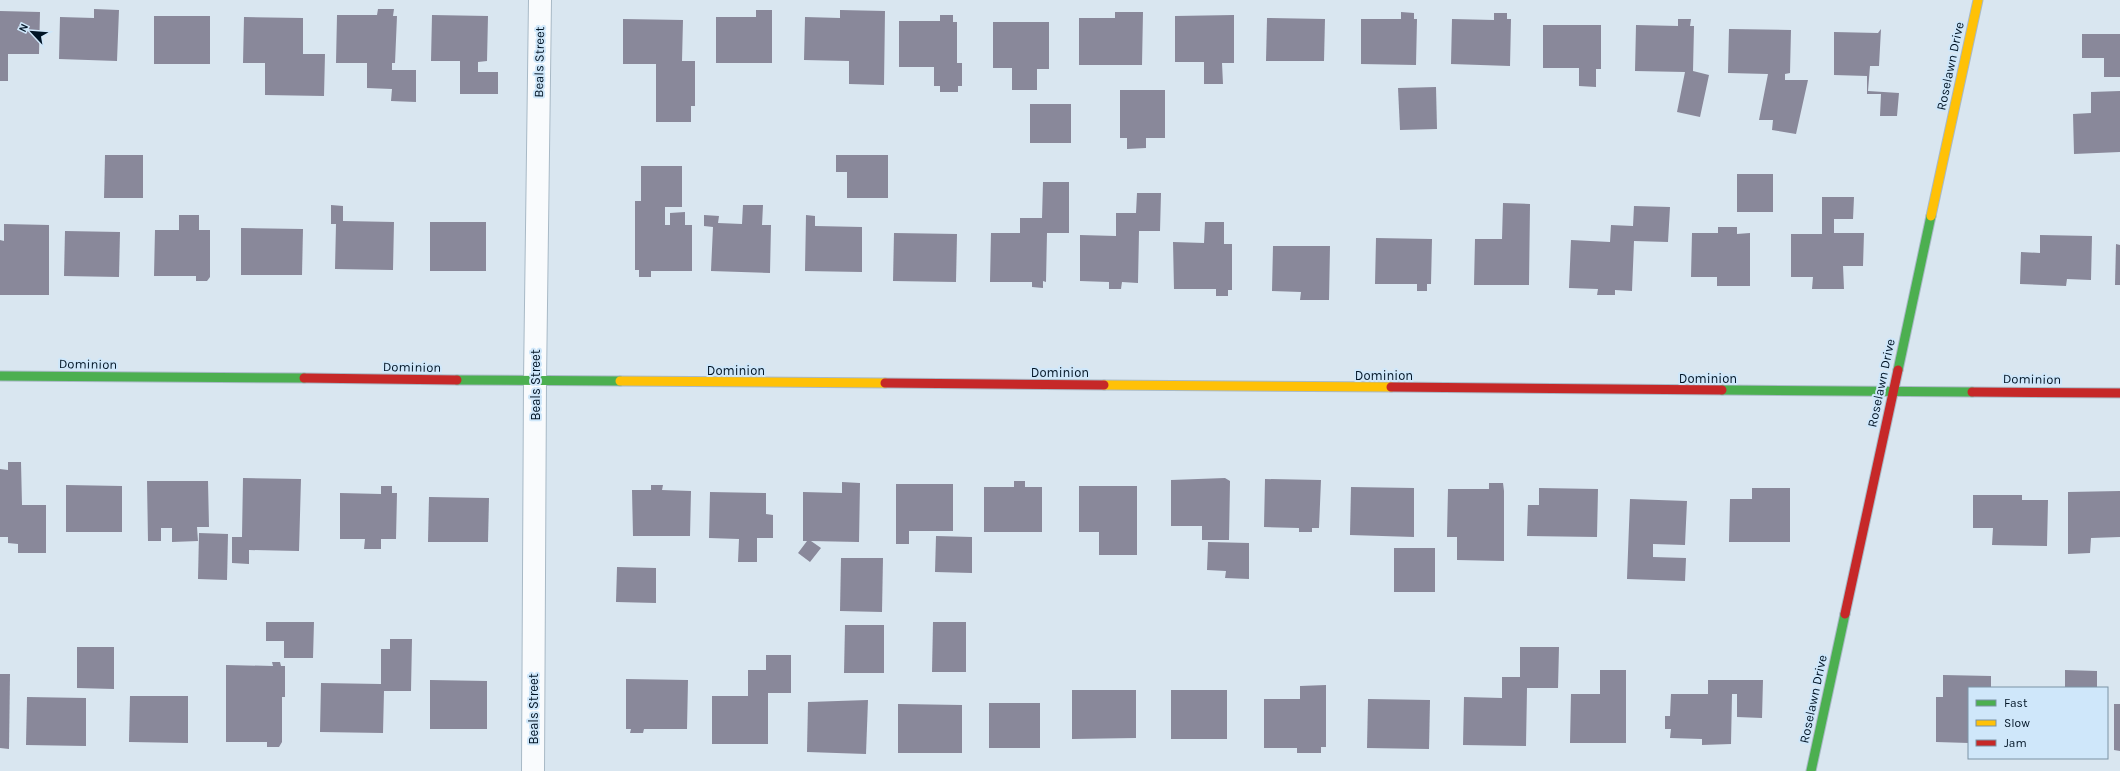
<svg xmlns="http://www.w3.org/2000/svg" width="2120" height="771" font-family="Karla,sans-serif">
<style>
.building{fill:#89889a}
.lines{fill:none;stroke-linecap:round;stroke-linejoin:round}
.street-casing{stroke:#a8b9c6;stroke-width:24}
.fast-casing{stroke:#a8b9c6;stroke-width:11}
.slow-casing{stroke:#a8b9c6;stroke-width:11}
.jam-casing{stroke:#a8b9c6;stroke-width:11}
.street{stroke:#f9fbfd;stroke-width:22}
.fast{stroke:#4caf50;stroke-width:9}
.slow{stroke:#ffc107;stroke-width:9}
.jam{stroke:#c62828;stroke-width:9}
.labels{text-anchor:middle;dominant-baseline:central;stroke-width:4;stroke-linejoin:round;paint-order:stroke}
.street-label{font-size:13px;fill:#001425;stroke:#cfe7fa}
</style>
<rect width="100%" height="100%" fill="#d9e6f0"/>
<g class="building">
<path d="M94,9L119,10L117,61L59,59L60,17L94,18Z"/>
<path d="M378,9H394L393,16H397L395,63H392V70H416V102L391,101L392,89L367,88V63H336L337,15H377Z"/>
<path d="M756,10H772V63H716V17H756Z"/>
<path d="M840,10L885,11L884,85L849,84V61L804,60L805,17L840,18Z"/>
<path d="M0,11L40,12L39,54H8V81H0Z"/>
<path d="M1115,12H1143L1142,65H1079V18H1115Z"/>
<path d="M1401,12L1414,13V19H1417L1416,65L1361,64V19H1401Z"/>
<path d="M1494,13H1507V19H1511L1510,66L1451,64L1452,19L1494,20Z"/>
<path d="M432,15L488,16L487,61L478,62V72H498V94H460V61H431Z"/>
<path d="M940,15H953V22H957V63H962V86H958V92H940V86H934V67H899V21H940Z"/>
<path d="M1234,15V63H1222L1223,84H1204V62H1175V16Z"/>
<rect x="154" y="16" width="56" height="48"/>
<path d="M244,17L303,18V54H325L324,96L265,95V63H243Z"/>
<path d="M1267,18L1325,19L1324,61H1266Z"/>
<path d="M623,19L683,20L682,61H695V106H691V122H656V64H623Z"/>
<path d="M1678,19H1691L1690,26H1694L1693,71L1709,75L1700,117L1677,112L1685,72L1635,71L1636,25L1678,26Z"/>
<path d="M993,22H1049V69H1037V90H1012V68H993Z"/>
<path d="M1543,25H1601V69H1596V87L1579,86V68H1543Z"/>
<path d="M1729,29L1791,30L1790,73L1785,74V80H1808L1796,134L1772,130L1773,120H1759L1768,74L1728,73Z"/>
<path d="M1881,29L1879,66H1870L1868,91L1899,93L1897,116H1880L1881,94H1867V76L1834,75V32L1878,33Z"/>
<path d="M2082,34H2120V77H2104V58H2082Z"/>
<path d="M1436,87L1437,129L1400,130L1398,88Z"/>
<path d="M1120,90H1165V138H1146V148L1127,149V138H1120Z"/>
<path d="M2120,91V152L2074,154L2073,114L2091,113V92Z"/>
<rect x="1030" y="104" width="41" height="39"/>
<path d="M105,155H143V198H104Z"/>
<path d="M836,155H888V198H847V172H836Z"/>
<path d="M641,166H682V207H665V225H670V213L685,212V225H692V271H651V277H639V270H635V201H641Z"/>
<rect x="1737" y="174" width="36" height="38"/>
<path d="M1043,182H1069V233H1047L1046,282L1043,281V288L1032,287V282H990L991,233H1020V218H1042Z"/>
<path d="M1137,193H1161L1160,231H1139L1138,283L1122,282L1121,289H1109V282L1080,281V235L1116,236V213H1136Z"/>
<path d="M1822,197H1854L1853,219H1834V233H1864L1863,266H1843L1844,289H1812L1813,277H1791V234H1822Z"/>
<path d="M1503,203L1530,204L1529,285H1474L1475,239H1502Z"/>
<path d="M331,205L343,206V221L394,222L393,270L335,269L336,224H331Z"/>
<path d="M743,205H763L762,225H771L770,273L711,271L713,227L704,226V215L719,216L718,223L742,224Z"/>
<path d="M1634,206L1670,207L1668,242L1634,241L1632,291L1615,290V295H1597L1598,289L1569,288L1571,240L1610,242L1611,225L1633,226Z"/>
<path d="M179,215H199V230H210V277L207,281H196V276H154L155,230H179Z"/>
<path d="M806,215L815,216V226L862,227V272L805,271Z"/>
<rect x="430" y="222" width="56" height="49"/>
<path d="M1205,222H1224V244H1232V290H1228V296H1216V289H1174L1173,242L1204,243Z"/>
<path d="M4,224L49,225V295H0V240L4,241Z"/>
<path d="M1718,227H1737V234L1750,233V286H1717V277H1691L1692,233H1718Z"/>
<path d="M241,228L303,229L302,275H241Z"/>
<path d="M65,231L120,232L119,277L64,276Z"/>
<path d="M894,233L957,234L956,282L893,281Z"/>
<path d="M2040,235L2092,236L2091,280L2067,279L2066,286L2020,284L2021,252L2040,253Z"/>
<path d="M1376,238L1432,239L1431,284H1427V291H1417V284H1375Z"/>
<path d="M2116,244L2120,245V285H2115Z"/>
<path d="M1273,246H1330L1329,300H1300L1301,292L1272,291Z"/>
<path d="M8,462H21L22,505H46V553H18V544L8,543V537H0V469L8,470Z"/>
<path d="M243,478L301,479L299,551L249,550V564L232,563V537H242Z"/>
<path d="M1225,478L1230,481L1229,540H1202V526H1171V480Z"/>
<path d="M1265,479L1321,480L1319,528H1312V532H1299V528L1264,527Z"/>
<path d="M147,481H208L209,527H197L198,541L172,542V528H161V541H148Z"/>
<path d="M1014,481H1025V487H1042V532H984V487H1014Z"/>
<path d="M842,482L860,483L859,542L811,541L821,548L810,562L798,553L807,541H803V492L842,493Z"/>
<path d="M1489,483H1503L1504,491V561L1457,560V537H1447L1448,489H1489Z"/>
<path d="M896,484H953V531H909V544H896Z"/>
<path d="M66,485L122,486V532H66Z"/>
<path d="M651,485H663L662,490L691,491L690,536H633L632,490H651Z"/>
<path d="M381,486H392V493H397L396,539H381V549H364L365,539H340V493L381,494Z"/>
<path d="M1079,486H1137V555H1099V532H1079Z"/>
<path d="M1351,487L1414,488V537L1350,535Z"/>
<path d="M1539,488L1598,489L1597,537L1527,536L1528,505H1539Z"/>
<path d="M1752,488H1790V542H1729L1730,499H1752Z"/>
<path d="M2120,491V537L2091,538L2090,553L2068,554V492Z"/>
<path d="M710,492L766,493V514L773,515V538H757V562H738L739,539L709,538Z"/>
<path d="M1973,495H2022V500H2048L2047,546L1992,545L1993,528H1973Z"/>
<path d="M429,497L489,498L488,542H428Z"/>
<path d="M1630,499L1687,501L1685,545L1653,544V557L1686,558L1685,581L1627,579Z"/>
<path d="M199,533L228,534L227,580L198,579Z"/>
<path d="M936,536L972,537V573L935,572Z"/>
<path d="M1208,542L1249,543V579L1225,578L1226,571L1207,570Z"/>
<rect x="1394" y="548" width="41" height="44"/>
<path d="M841,558H883L882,612L840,611Z"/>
<path d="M617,567L656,568V603L616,602Z"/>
<path d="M266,622H314L313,658H284V641H266Z"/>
<path d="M933,622H966V672H932Z"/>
<path d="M845,625H884V673H844Z"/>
<path d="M390,639H412L411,691H384L383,733L320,732L321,683L381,684V649H390Z"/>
<path d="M77,647H114V689L77,688Z"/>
<path d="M1520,647H1559L1558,688H1527L1526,746L1463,745L1464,697L1502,698V677H1520Z"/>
<path d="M766,655H791V693H768V744H712V696H748V670H766Z"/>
<path d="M272,662H280L281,666H285V697H282V742L279,747H267V742H226V665L273,666Z"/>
<path d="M1600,670H1626V743H1570L1571,694H1600Z"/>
<path d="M2065,670L2097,671V688H2065Z"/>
<path d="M0,674H10L9,749L0,748Z"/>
<path d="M1943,675L1991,676V688H1969V743L1936,742V697H1943Z"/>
<path d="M626,679L688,680L687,729H644L643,733H630L631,729H626Z"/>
<path d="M430,680L487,681V729H430Z"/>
<path d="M1708,680H1763L1762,718L1737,717V694H1732L1731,744L1702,745V739L1670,738L1671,729H1665V716H1670L1671,694H1708Z"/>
<path d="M1326,685V747H1321V753H1297V748H1264V699H1300V686Z"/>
<path d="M1072,690H1136V738L1072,739Z"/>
<rect x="1171" y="690" width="56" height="49"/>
<path d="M130,696H188V743L129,742Z"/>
<path d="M27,697L86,698V746L26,745Z"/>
<path d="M1368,699L1430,700L1429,749L1367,748Z"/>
<path d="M868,700L866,754L807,752L808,702Z"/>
<rect x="989" y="703" width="51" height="45"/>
<path d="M898,704L962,705V753H898Z"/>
<path d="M2114,704H2120V751L2114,750Z"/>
</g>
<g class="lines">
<g class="street-casing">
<path id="street" d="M533,771L535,381L540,0"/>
</g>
<g class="fast-casing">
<g id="fast">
<path d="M1898,370L1931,216"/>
<path d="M0,376L304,378"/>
<path d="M457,380L620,381"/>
<path d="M1722,390L1972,392"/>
<path d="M1811,771L1845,614"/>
</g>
</g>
<g class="slow-casing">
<g id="slow">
<path d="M1931,216L1978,0"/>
<path d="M620,381L885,383"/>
<path d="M1104,385L1391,387"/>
</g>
</g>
<g class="jam-casing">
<g id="jam">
<path d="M304,378L457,380"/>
<path d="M885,383L1104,385"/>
<path d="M1391,387L1722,390"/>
<path d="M1972,392L2120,393"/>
<path d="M1845,614L1898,370"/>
</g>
</g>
<use href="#street" class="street"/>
<use href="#fast" class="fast"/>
<use href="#slow" class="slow"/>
<use href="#jam" class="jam"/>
</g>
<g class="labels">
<g class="street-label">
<text transform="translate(539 62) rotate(-89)">Beals Street</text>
<text transform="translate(1950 66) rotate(-78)">Roselawn Drive</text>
<text transform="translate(88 364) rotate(1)">Dominion</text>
<text transform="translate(412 367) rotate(1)">Dominion</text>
<text x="736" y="370">Dominion</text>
<text x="1060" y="372">Dominion</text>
<text x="1384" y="375">Dominion</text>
<text x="1708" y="378">Dominion</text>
<text transform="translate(2032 379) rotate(1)">Dominion</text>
<text transform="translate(1881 383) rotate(-78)">Roselawn Drive</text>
<text transform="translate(535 385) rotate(-90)">Beals Street</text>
<text transform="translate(1813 699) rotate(-78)">Roselawn Drive</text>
<text transform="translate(533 709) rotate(-90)">Beals Street</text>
</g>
</g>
<rect x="1968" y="687" width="140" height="72" fill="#cfe7fa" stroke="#7c93a5"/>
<rect x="1976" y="700" width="20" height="6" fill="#4caf50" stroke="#7c93a5"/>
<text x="2004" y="707" font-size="12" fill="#001425">Fast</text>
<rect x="1976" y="720" width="20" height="6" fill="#ffc107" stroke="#7c93a5"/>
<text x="2004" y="727" font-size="12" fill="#001425">Slow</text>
<rect x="1976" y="740" width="20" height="6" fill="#c62828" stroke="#7c93a5"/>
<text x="2004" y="747" font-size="12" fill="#001425">Jam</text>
<g transform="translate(32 32) rotate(296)" stroke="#cfe7fa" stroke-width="3" paint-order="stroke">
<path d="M0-3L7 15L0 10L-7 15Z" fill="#001425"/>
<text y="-6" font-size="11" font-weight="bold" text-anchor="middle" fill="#001425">N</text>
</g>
</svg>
